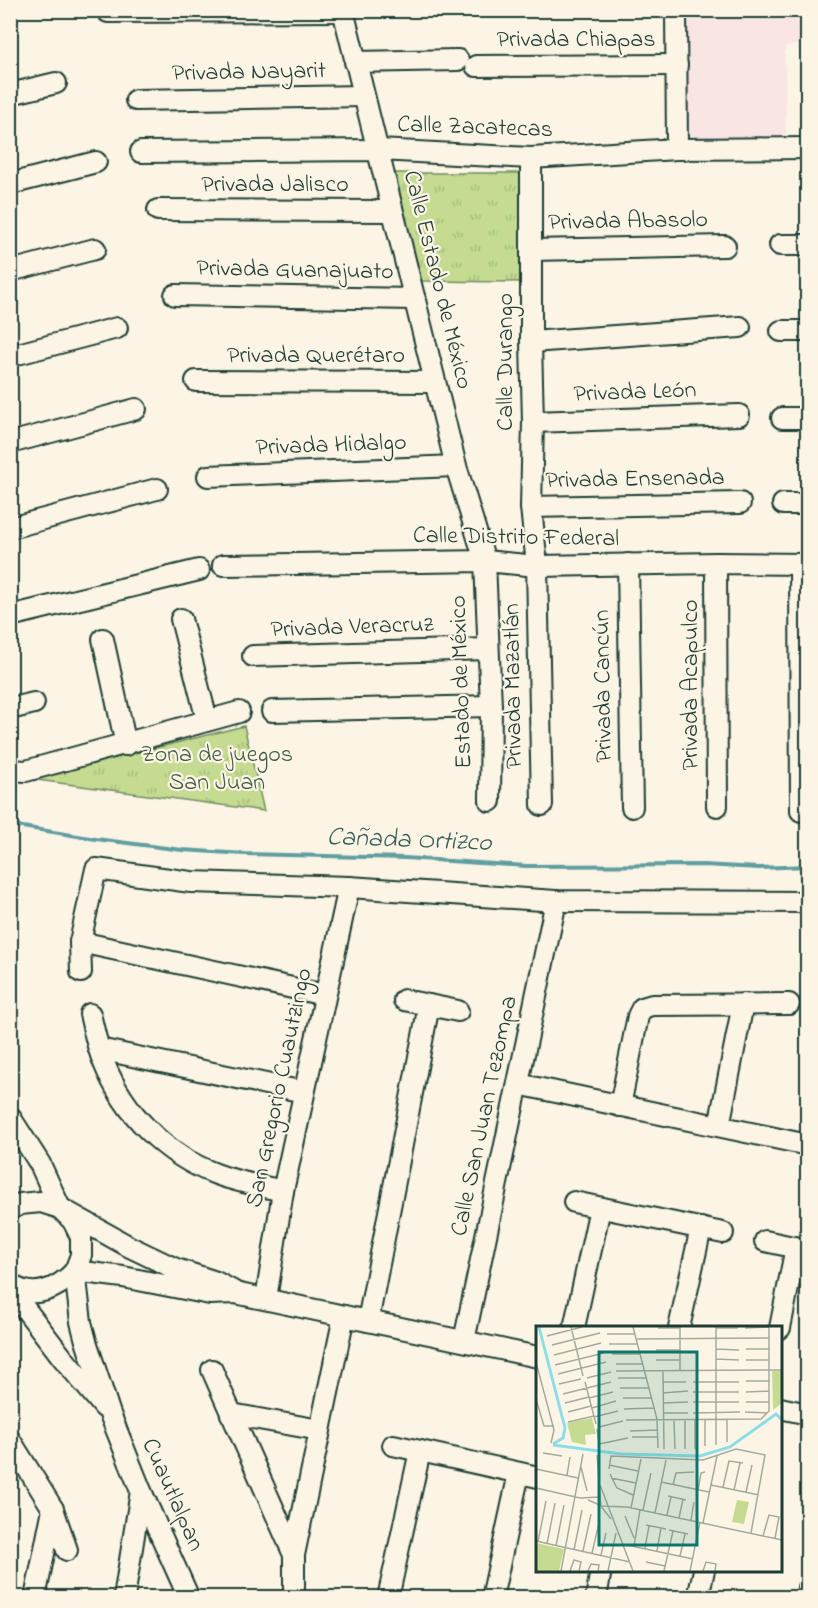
<svg xmlns="http://www.w3.org/2000/svg" width="818" height="1608" font-family="'Indie Flower',sans-serif">
<style>
.built{fill:#f8e5e4}
.park{fill:url(#park-tufts);stroke:#728c62;stroke-width:1.5}
.lines{fill:none;stroke-linecap:round;stroke-linejoin:round}
.stream{stroke:#619da1;stroke-width:4}
.minor-casing{stroke:#1f3d34;stroke-width:24}
.minor{stroke:#fcf5e5;stroke-width:20}
.labels{text-anchor:middle;dominant-baseline:central;stroke-width:4.5;stroke-linejoin:round;paint-order:stroke}
.street-label{font-size:24px;fill:#1f3d34;stroke:#fcf5e5}
.park-label{font-size:24px;fill:#405d47;stroke:#fcf5e5}
.water-label{font-size:26px;font-style:italic;fill:#355d58;stroke:#fcf5e5}
.inset-river{fill:none;stroke:#8ddde9;stroke-width:3}
.inset-road{fill:none;stroke:#a4ab9e;stroke-width:1.5}
.view{fill:#0f766e;fill-opacity:0.15;stroke:#0f766e;stroke-width:3}
.inset-edge{fill:none;stroke:#1f3d34;stroke-width:3}
</style>
<defs>
<pattern id="park-tufts" width="24" height="20" patternUnits="userSpaceOnUse" patternTransform="scale(1.5)"><rect width="24" height="20" fill="#c4db91"/><path d="M3 7l-1-3M5 7V3M7 7l1-3M15 17l-1-3M17 17v-4M19 17l1-3" fill="none" stroke="#a8bd7e"/></pattern>
</defs>
<rect width="100%" height="100%" fill="#fcf5e5"/>
<filter id="ink" filterUnits="userSpaceOnUse"><feTurbulence type="fractalNoise" baseFrequency=".0167" numOctaves="2"/><feDisplacementMap in="SourceGraphic" scale="12" xChannelSelector="R" yChannelSelector="G"/><feConvolveMatrix kernelMatrix="1 2 1 2 8 2 1 2 1" color-interpolation-filters="sRGB"/></filter>
<g filter="url(#ink)">
<path class="built" d="M681,11H807V44L785,46L786,144L682,145Z"/>
<g class="park">
<path d="M392,173H522L525,282L418,281Z"/>
<path d="M244,726L264,811L30,779Z"/>
</g>
<g class="lines">
<path class="stream" d="M10,825L96,839L182,850L245,854L405,858L526,866L703,865L759,868L808,866"/>
<g class="minor-casing">
<g id="minor">
<path d="M343,10L456,466L485,561L491,706L490,801"/>
<path d="M676,10L677,149"/>
<path d="M108,12L343,11"/>
<path d="M355,62L458,60"/>
<path d="M476,66L677,65"/>
<path d="M10,94L56,83"/>
<path d="M136,100L363,96"/>
<path d="M141,152L379,150L531,158L677,149L808,148"/>
<path d="M531,158V342L533,422L531,507L537,566L542,805"/>
<path d="M10,184L96,162"/>
<path d="M158,210L392,211"/>
<path d="M780,245H808"/>
<path d="M532,250L725,246"/>
<path d="M10,271L95,249"/>
<path d="M175,295L415,299"/>
<path d="M781,331H808"/>
<path d="M531,342L740,327"/>
<path d="M10,356L117,328"/>
<path d="M196,381L435,382"/>
<path d="M782,418H808"/>
<path d="M533,422L739,415"/>
<path d="M10,443L136,409"/>
<path d="M208,476L456,466"/>
<path d="M783,504H808"/>
<path d="M531,507L740,503"/>
<path d="M10,528L157,489"/>
<path d="M716,563L717,806"/>
<path d="M628,564L632,807"/>
<path d="M223,565L485,561L537,566L716,563L808,564"/>
<path d="M800,565L801,811"/>
<path d="M10,616L199,570"/>
<path d="M181,619L207,720"/>
<path d="M103,639L126,745"/>
<path d="M253,656L488,649"/>
<path d="M10,709L34,703"/>
<path d="M272,711L491,706"/>
<path d="M10,770L26,771L239,712"/>
<path d="M80,942L325,995"/>
<path d="M81,972L80,942L96,869L191,882L349,887L556,901L808,902"/>
<path d="M404,1000L458,1011"/>
<path d="M90,1014C94,1030 97,1047 104,1063C124,1113 165,1155 216,1174C237,1182 261,1186 283,1191"/>
<path d="M99,1049L304,1092"/>
<path d="M518,1084L808,1145"/>
<path d="M620,1106L638,1016L642,1008L652,1005L789,1004"/>
<path d="M10,1117L40,1164L60,1208L73,1221L81,1237V1255L75,1271L81,1322L86,1341L110,1414L141,1491L189,1598"/>
<path d="M719,1126L743,1004"/>
<path d="M574,1202L723,1233"/>
<path d="M10,1210L20,1204L41,1202L60,1208L130,1247L176,1269L216,1282L233,1291"/>
<path d="M765,1241L807,1250"/>
<path d="M75,1271L123,1277L210,1294L235,1293L538,1357"/>
<path d="M10,1284C33,1301 58,1289 75,1271"/>
<path d="M10,1289L62,1357L104,1407"/>
<path d="M266,1299L283,1191L349,887"/>
<path d="M368,1321L429,1005"/>
<path d="M574,1328L600,1208"/>
<path d="M679,1328L701,1228"/>
<path d="M780,1328L796,1247"/>
<path d="M464,1341L556,901"/>
<path d="M212,1370L294,1555"/>
<path d="M780,1408L808,1414"/>
<path d="M231,1414L320,1430"/>
<path d="M10,1440L53,1509L67,1550"/>
<path d="M393,1445L538,1477"/>
<path d="M35,1598L53,1509"/>
<path d="M124,1598L141,1491"/>
<path d="M294,1598V1555L344,1316"/>
<path d="M388,1598L420,1451"/>
<path d="M492,1598L519,1473"/>
<path d="M596,1598L601,1570"/>
<path d="M698,1598L704,1570"/>
<path d="M806,1598L808,1588"/>
</g>
</g>
<use href="#minor" class="minor"/>
</g>
</g>
<g class="labels">
<g class="street-label">
<text x="576" y="40">Privada Chiapas</text>
<text transform="translate(249 73) rotate(-1)">Privada Nayarit</text>
<text transform="translate(475 128) rotate(2)">Calle Zacatecas</text>
<text x="275" y="185">Privada Jalisco</text>
<text transform="translate(628 222) rotate(-1)">Privada Abasolo</text>
<text transform="translate(295 271) rotate(1)">Privada Guanajuato</text>
<text transform="translate(437 280) rotate(76)">Calle Estado de México</text>
<text x="316" y="356">Privada Querétaro</text>
<text transform="translate(506 362) rotate(-90)">Calle Durango</text>
<text transform="translate(635 393) rotate(-2)">Privada León</text>
<text transform="translate(331 446) rotate(-2)">Privada Hidalgo</text>
<text transform="translate(635 480) rotate(-1)">Privada Ensenada</text>
<text transform="translate(516 538) rotate(1)">Calle Distrito Federal</text>
<text transform="translate(352 628) rotate(-2)">Privada Veracruz</text>
<text transform="translate(462 682) rotate(-92)">Estado de México</text>
<text transform="translate(691 685) rotate(-90)">Privada Acapulco</text>
<text transform="translate(514 686) rotate(-91)">Privada Mazatlán</text>
<text transform="translate(604 686) rotate(-91)">Privada Cancún</text>
<text transform="translate(280 1088) rotate(-78)">San Gregorio Cuautzingo</text>
<text transform="translate(485 1116) rotate(-78)">Calle San Juan Tezompa</text>
<text transform="translate(172 1495) rotate(66)">Cuautlalpan</text>
</g>
<g class="park-label">
<text x="217" y="755">Zona de juegos<tspan x="217" dy="28">San Juan</tspan></text>
</g>
<g class="water-label">
<text transform="translate(409 841) rotate(2)">Cañada Ortizco</text>
</g>
</g>
<g transform="translate(536 1326)">
<rect width="246" height="246" fill="#fcf5e5"/>
<path d="M201,174L213,176L208,198L196,196Z" fill="#c4db91"/>
<path d="M236,45H246V77L237,84ZM56,92L60,108L49,109L50,119L36,116L31,97ZM0,217L28,223L23,245H0Z" fill="#c4db91"/>
<path class="inset-river" d="M3,1L29,102L27,112L17,118M17,119L85,128L164,130L194,121L240,88L246,94"/>
<path class="inset-road" d="M35,1L47,50M97,1L121,93L122,122M144,1V44M180,1V119M122,2H144M180,2H202M209,2L233,1M71,8H98M11,10L46,1M101,13L233,12M73,18H102M16,19L64,7M180,23L203,24M210,23H233M120,24H144M76,28H104M18,29L65,17M180,33L203,34M120,34H144M210,34H233M0,36L18,104L15,117M80,38H107M19,39L68,27M80,45L246,44M127,45L128,123M22,48L70,36M51,52L75,46M82,52H110M210,55H233M49,56L60,98M127,56H150M157,56H203M23,58L45,53M84,62H113M157,66H203M210,66L233,65M127,67L152,65M27,68L75,56M53,72L77,66M87,72H115M0,73L8,100H18M157,76H203M210,76H233M29,77L53,71M127,77L152,76M56,82L80,75M88,83L118,82M32,86L55,80M209,86L231,87M127,87H152M157,87L204,86M58,91L82,85M90,94L225,93L233,85V1M138,94L139,123M149,94V123M159,94V123M169,94V120M32,96L58,90M63,101L87,95M61,103L63,118L92,112M94,105L122,104M96,111H122M191,116V94M7,127L26,130M61,129L65,180L91,181L246,214M73,139L102,145M45,141L51,165M0,143L42,152M73,143L75,130L167,134L200,123L229,129L215,207M74,148L81,162L97,169M31,149L34,131M75,152L100,157M125,156L173,166M64,159L97,245M137,159L140,147L158,146M175,159L223,169M187,161L193,135L207,137M0,162L44,172L64,171M162,164L165,147L169,146M198,164L204,137M210,166L216,139M132,170L150,174M52,174L64,179L75,193M95,182L105,133M107,184L115,147M119,187L130,134M131,189L135,171M89,190L98,212M143,192L147,173M155,194L158,176M167,197L181,130M110,199L130,203M133,204L152,208M227,210L233,189L243,191L239,212M0,215L94,236M2,216L10,175M11,218L19,177M86,218L157,233M20,220L28,179M98,220L104,184M109,222L113,200M38,224L46,184M47,225L55,188M121,225L125,202M56,227L63,197M65,229L70,207M144,230L149,208M110,236L129,240M25,245L47,128M34,245L38,234L45,236L43,245M52,245L55,238L63,239L62,245M72,245L80,207M128,245L137,205M154,245L164,196M167,245L170,236L180,238L179,245"/>
<path class="view" d="M63,26H161V219H63Z"/>
<rect width="246" height="246" class="inset-edge"/>
</g>
<rect width="818" height="1608" fill="none" stroke="#fcf5e5" stroke-width="36"/>
<rect x="18" y="18" width="782" height="1572" fill="none" stroke="#1f3d34" stroke-width="2" filter="url(#ink)"/>
</svg>
